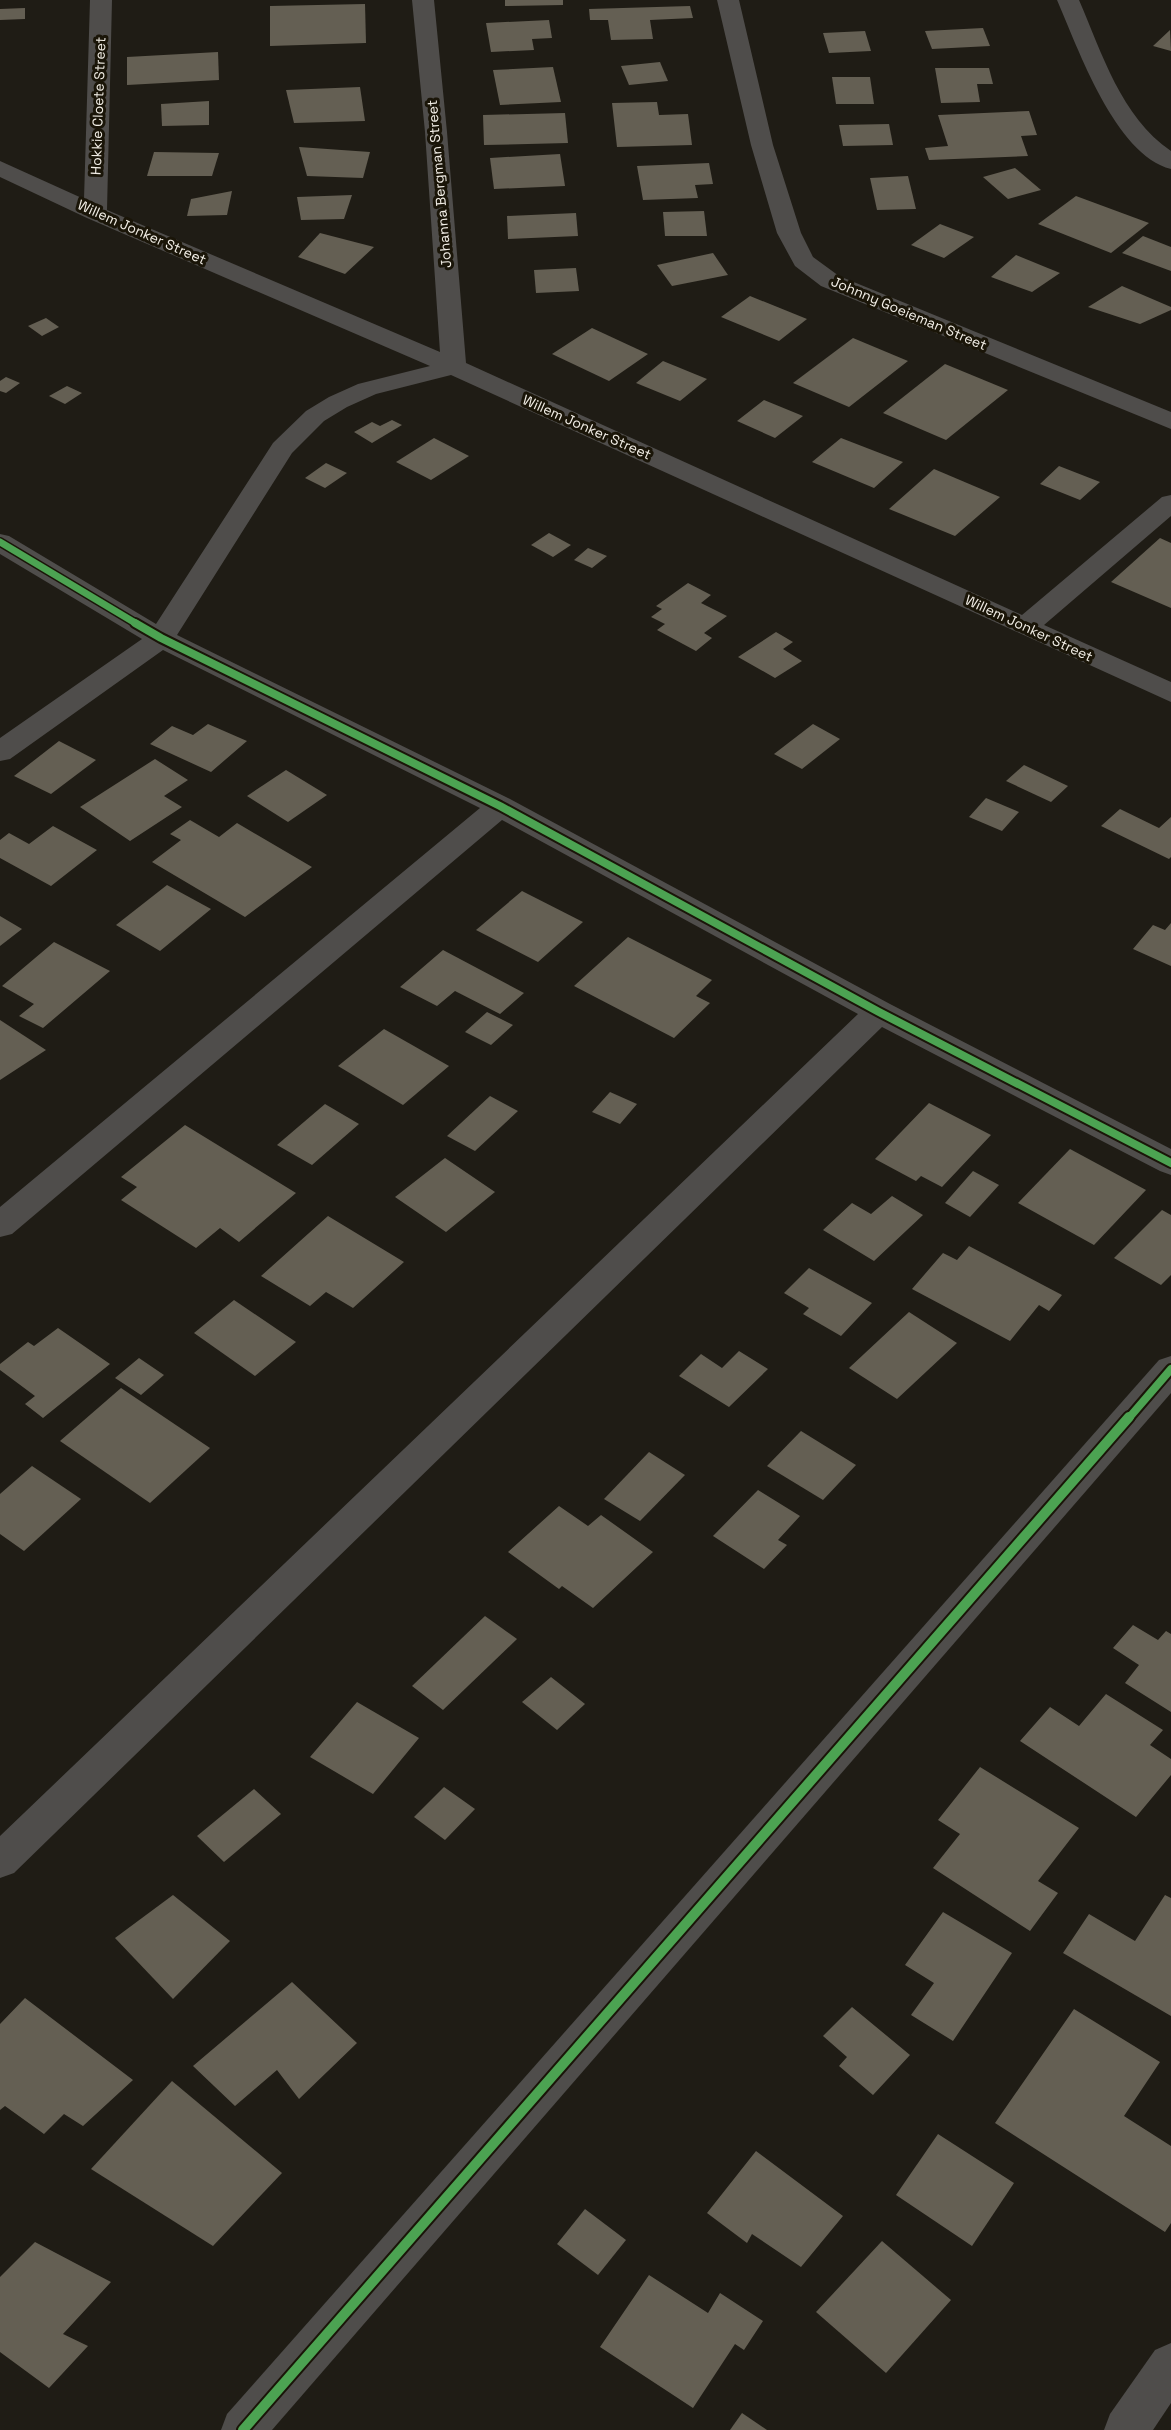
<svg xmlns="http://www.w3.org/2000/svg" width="1171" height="2430" font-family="'Space Grotesk',sans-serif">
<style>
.building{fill:#645f53}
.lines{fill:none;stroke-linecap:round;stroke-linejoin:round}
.minor{fill:#4f4d4b;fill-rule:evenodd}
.cycleway-far2-casing{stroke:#1a1508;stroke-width:10}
.cycleway-far1-casing{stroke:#1a1508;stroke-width:12}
.cycleway-casing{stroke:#1a1508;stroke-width:14}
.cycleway-far2{stroke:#4ca352;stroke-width:7}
.cycleway-far1{stroke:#4ca352;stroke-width:8}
.cycleway{stroke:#4ca352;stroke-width:10}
.labels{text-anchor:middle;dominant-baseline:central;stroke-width:6;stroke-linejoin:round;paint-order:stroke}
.far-street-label{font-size:14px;fill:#f2eee6;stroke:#1a1508}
</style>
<rect width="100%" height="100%" fill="#1f1c15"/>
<g class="building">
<path d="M505,0H563V5L505,6Z"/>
<path d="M365,4L366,43L270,46V6Z"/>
<path d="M690,6L693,18L650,20L653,39L611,40L608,20H590L589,9Z"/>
<path d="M25,8V19L0,20V9Z"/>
<path d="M549,20L552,38L532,39L534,50L491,52L486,23Z"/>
<path d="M983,28L990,46L932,49L925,31Z"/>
<path d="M1170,30L1171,51L1153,46Z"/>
<path d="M865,31L871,51L829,53L823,33Z"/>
<path d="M218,52L219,80L127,85V57Z"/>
<path d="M660,62L668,81L629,85L621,66Z"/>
<path d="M553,67L561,102L500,105L493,70Z"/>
<path d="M935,68H989L993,84H977L980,102L941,103Z"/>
<path d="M832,77H870L874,104H836Z"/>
<path d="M360,87L365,121L294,123L286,90Z"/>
<path d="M209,101V125L162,126L161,104Z"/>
<path d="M657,102L659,115L688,114L692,145L617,147L612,103Z"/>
<path d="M1029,111L1037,135L1021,136L1028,156L929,160L925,148L948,146L938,115Z"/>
<path d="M565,113L568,143L484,145L483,115Z"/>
<path d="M889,124L893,145L843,146L839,125Z"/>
<path d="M299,147L370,152L363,178L307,176Z"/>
<path d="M154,152L219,153L212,176H147Z"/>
<path d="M560,154L565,186L494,189L490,158Z"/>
<path d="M709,163L713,184L695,185L698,198L643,200L637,166Z"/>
<path d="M1015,168L1041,190L1008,199L983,177Z"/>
<path d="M908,176L916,209L877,210L870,178Z"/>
<path d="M232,191L227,215L187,216L191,199Z"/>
<path d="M352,195L344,219L301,220L297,197Z"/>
<path d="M1076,196L1149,223L1111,253L1038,224Z"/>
<path d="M704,211L707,236H665L663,212Z"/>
<path d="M576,213L578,236L508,239L507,216Z"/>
<path d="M940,224L974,237L944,258L911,245Z"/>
<path d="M320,233L374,247L345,274L298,257Z"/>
<path d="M1143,236L1171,247V271L1122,253Z"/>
<path d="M713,253L728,275L672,286L657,265Z"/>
<path d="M1016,255L1060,273L1032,292L991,277Z"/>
<path d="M576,268L579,291L536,293L534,270Z"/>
<path d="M1122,286L1171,307V310L1140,324L1088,307Z"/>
<path d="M750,296L807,319L779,341L721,317Z"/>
<path d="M46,318L59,327L42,336L28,326Z"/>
<path d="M592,328L648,354L609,381L552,354Z"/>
<path d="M853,338L908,361L849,407L793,383Z"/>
<path d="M663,361L707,379L680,401L636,383Z"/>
<path d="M945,364L1008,390L946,440L883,413Z"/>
<path d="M6,377L20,383L6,393L0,391V381Z"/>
<path d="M67,386L82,393L65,404L49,396Z"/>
<path d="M764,400L803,416L775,438L737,421Z"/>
<path d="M392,420L402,425L372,443L354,432L372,422L380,426Z"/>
<path d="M434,438L469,456L431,480L396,462Z"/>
<path d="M841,438L903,462L874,488L812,462Z"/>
<path d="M326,463L347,473L325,488L305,478Z"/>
<path d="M1059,466L1100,482L1080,500L1040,484Z"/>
<path d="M934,469L1000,497L955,536L889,509Z"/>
<path d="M549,533L571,545L553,557L531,545Z"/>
<path d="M1160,538L1171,543V608L1111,582Z"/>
<path d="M588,548L607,556L592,568L574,560Z"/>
<path d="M688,583L711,595L701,603L727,616L704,633L712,638L696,651L657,630L665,624L651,617L662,609L656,606Z"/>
<path d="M776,632L793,642L783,649L802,661L775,678L738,657Z"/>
<path d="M208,724L247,741L211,772L150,744L172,726L193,735Z"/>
<path d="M813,724L840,739L802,769L774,754Z"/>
<path d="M59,741L96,760L51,794L14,776Z"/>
<path d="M155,759L188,780L164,796L182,807L130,841L80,807Z"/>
<path d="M1024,765L1068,786L1051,802L1006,781Z"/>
<path d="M286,770L327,795L288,822L247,796Z"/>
<path d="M986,798L1019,812L1002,831L969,817Z"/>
<path d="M1120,809L1159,828L1171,817V857L1169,859L1101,826Z"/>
<path d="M190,820L219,837L237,823L312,867L245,917L152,862L181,840L170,834Z"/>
<path d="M53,826L97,850L51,886L0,858V840L9,833L29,844Z"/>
<path d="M167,885L211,909L160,951L116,925Z"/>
<path d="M522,891L583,922L538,962L476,930Z"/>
<path d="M0,916L22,929L0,946Z"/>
<path d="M1171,923V966L1133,949L1153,925L1165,930Z"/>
<path d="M628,937L712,980L696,996L710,1003L674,1038L574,986Z"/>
<path d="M54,942L110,971L43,1028L19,1016L34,1004L2,986Z"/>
<path d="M443,950L524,993L500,1014L455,991L437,1006L400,987Z"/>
<path d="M487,1012L513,1025L491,1045L465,1032Z"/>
<path d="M0,1020L46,1050L0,1080Z"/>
<path d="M384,1029L449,1066L403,1105L338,1066Z"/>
<path d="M610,1092L637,1104L620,1124L592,1112Z"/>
<path d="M490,1096L518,1111L475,1151L447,1136Z"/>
<path d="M929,1103L991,1135L942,1187L921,1176L916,1181L875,1159Z"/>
<path d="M325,1104L359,1124L312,1165L277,1145Z"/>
<path d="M185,1125L296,1193L239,1242L220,1228L196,1248L121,1200L137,1187L121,1177Z"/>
<path d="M1070,1149L1146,1190L1094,1245L1018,1203Z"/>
<path d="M445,1158L495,1192L446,1232L395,1197Z"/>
<path d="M973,1171L999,1185L970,1217L945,1203Z"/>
<path d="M892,1196L923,1215L874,1261L823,1230L852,1203L871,1214Z"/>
<path d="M1162,1210L1171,1215V1275L1161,1285L1114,1258Z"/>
<path d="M328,1216L404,1262L353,1308L326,1292L310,1306L261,1276Z"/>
<path d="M969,1246L1062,1295L1049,1311L1039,1305L1010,1341L912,1289L943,1253L957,1260Z"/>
<path d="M809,1268L872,1303L841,1336L803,1314L809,1308L784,1293Z"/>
<path d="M234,1300L296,1342L255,1376L194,1333Z"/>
<path d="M909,1312L957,1343L897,1399L849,1368Z"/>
<path d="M58,1328L110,1364L43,1418L25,1404L35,1396L0,1370V1364L28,1342L34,1346Z"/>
<path d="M739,1351L768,1369L729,1407L679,1376L701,1354L722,1368Z"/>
<path d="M139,1358L164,1375L141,1395L115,1378Z"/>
<path d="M121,1388L210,1448L150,1503L60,1441Z"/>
<path d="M801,1431L856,1465L823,1500L767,1466Z"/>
<path d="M649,1452L685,1475L640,1521L604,1499Z"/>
<path d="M32,1466L81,1499L24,1551L0,1534V1494Z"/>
<path d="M758,1490L800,1516L778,1540L787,1545L764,1569L713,1536Z"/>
<path d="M559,1506L588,1526L601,1515L653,1552L593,1608L562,1586L559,1589L508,1552Z"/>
<path d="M485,1616L517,1639L443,1710L412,1686Z"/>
<path d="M1133,1625L1158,1640L1166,1631L1171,1634V1712L1125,1683L1139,1665L1113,1648Z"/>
<path d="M551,1677L585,1704L557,1730L522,1702Z"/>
<path d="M1106,1694L1163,1730L1150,1745L1171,1759V1775L1136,1817L1020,1741L1050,1707L1079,1726Z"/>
<path d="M357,1702L419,1738L373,1794L310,1757Z"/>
<path d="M980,1767L1079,1828L1038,1881L1058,1893L1030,1931L933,1868L960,1834L938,1820Z"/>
<path d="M444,1787L475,1809L445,1840L414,1817Z"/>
<path d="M254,1789L281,1814L224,1862L197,1836Z"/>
<path d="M173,1895L230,1941L173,1999L115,1938Z"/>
<path d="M1165,1895L1171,1898V2016L1063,1953L1089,1914L1135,1941Z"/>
<path d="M943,1912L1012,1953L953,2041L911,2015L934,1983L905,1965Z"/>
<path d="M292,1982L357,2043L299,2099L277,2070L235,2106L193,2066Z"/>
<path d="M25,1998L133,2080L83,2126L64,2114L44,2134L5,2106L0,2110V2024Z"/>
<path d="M852,2007L910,2055L873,2095L839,2066L847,2057L823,2036Z"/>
<path d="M1074,2009L1160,2062L1124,2116L1171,2146V2223L1165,2232L995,2123Z"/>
<path d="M172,2081L282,2173L213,2246L91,2169Z"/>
<path d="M938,2134L1014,2183L972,2246L896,2195Z"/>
<path d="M756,2151L843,2216L801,2267L752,2234L747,2243L707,2213Z"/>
<path d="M585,2209L626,2240L598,2275L557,2244Z"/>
<path d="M882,2241L951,2300L886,2373L816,2312Z"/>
<path d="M35,2242L111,2282L63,2334L88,2346L49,2388L0,2352V2277Z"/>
<path d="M649,2275L708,2313L720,2293L763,2321L744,2350L735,2344L693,2408L600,2347Z"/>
<path d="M742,2413L767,2430H730Z"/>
</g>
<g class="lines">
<g class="minor">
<path d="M90,0H112L107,210L440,352L425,132L412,0H434L447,132L466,363L1022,615L1162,497L1171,495V516L1044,625L1171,682V702L451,375L376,394L347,407L324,421L292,453L177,635L510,799L890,1004L1171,1149V1175L1160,1171L882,1027L14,1873L0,1878V1836L858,1014L502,820L12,1234L0,1237V1207L480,808L163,650L10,759L0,761V738L142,639L0,554V534L9,536L156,624L273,443L306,411L329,397L358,384L430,366L87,218L0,177V161L84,199Z"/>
<path d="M717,0H739L773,145L801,233L813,257L839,276L1171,412V429L821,286L795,266L777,233L751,145Z"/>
<path d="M1057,0H1079C1102,53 1121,117 1171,151V169C1115,155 1078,48 1057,0Z"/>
<path d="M1171,1356V1393L272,2430H221L227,2414L1159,1360Z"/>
<path d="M1171,2343V2403L1153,2430H1104L1110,2414L1155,2350Z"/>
</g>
<g class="cycleway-far2-casing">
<path id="cycleway-far2" d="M0,542L137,624"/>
</g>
<g class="cycleway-far1-casing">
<g id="cycleway-far1">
<path d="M135,623L161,638L500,806L879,1012L1171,1163"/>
<path d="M1128,1419L1171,1369"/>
</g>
</g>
<g class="cycleway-casing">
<path id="cycleway" d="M243,2430L1129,1417"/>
</g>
<use href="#cycleway-far2" class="cycleway-far2"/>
<use href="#cycleway-far1" class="cycleway-far1"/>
<use href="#cycleway" class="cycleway"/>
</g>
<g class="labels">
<g class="far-street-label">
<text transform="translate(98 106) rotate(-88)">Hokkie Cloete Street</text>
<text transform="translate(439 184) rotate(-95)">Johanna Bergman Street</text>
<text transform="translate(142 232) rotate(24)">Willem Jonker Street</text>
<text transform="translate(909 313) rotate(23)">Johnny Goeieman Street</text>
<text transform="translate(587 427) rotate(24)">Willem Jonker Street</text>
<text transform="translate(1029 628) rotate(25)">Willem Jonker Street</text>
</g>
</g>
</svg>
